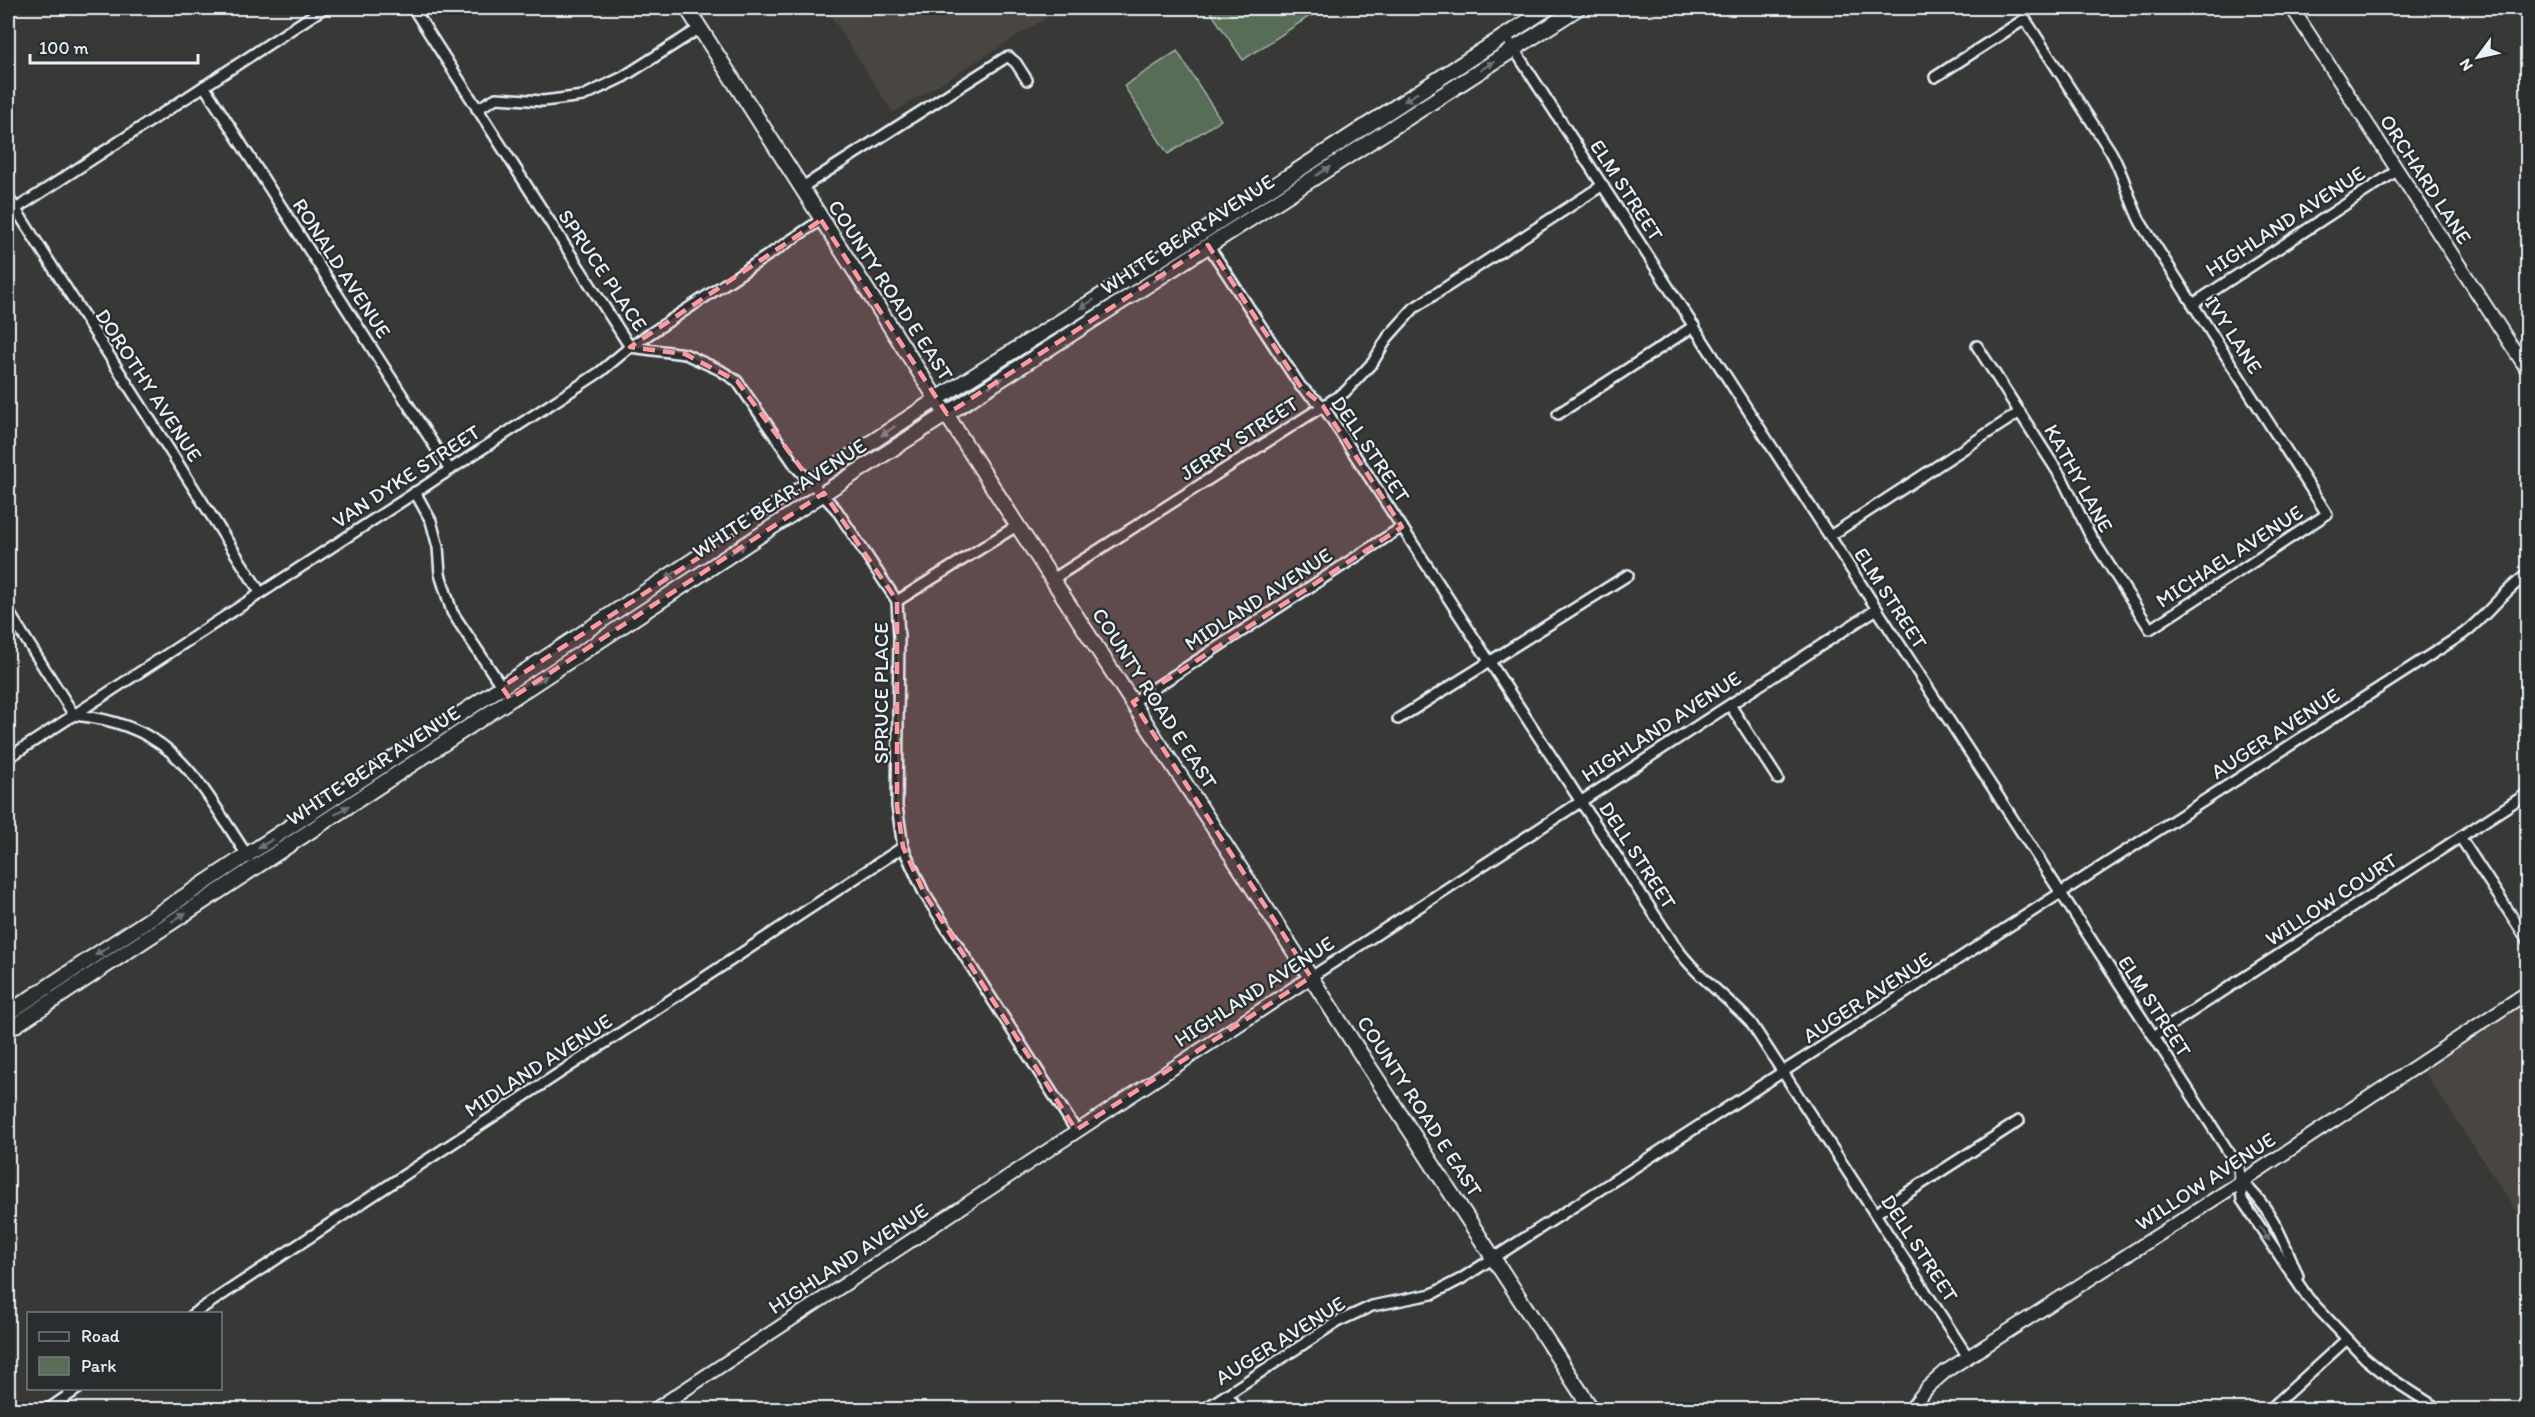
<svg xmlns="http://www.w3.org/2000/svg" width="2535" height="1417" font-family="Itim,sans-serif">
<style>
.built{fill:#494541}
.park{fill:#586d57;stroke:#a0afa8;stroke-width:1.5}
.lines{fill:none;stroke-linecap:round;stroke-linejoin:round}
.minor-casing{stroke:#e8f1f8;stroke-width:14}
.tertiary-casing{stroke:#e8f1f8;stroke-width:16}
.secondary-casing{stroke:#e8f1f8;stroke-width:18}
.minor{stroke:#2a2d2e;stroke-width:9}
.tertiary{stroke:#2a2d2e;stroke-width:12}
.secondary{stroke:#2a2d2e;stroke-width:14}
.oneway{fill:#6c7275}
.marked{fill:#ff9aa2;fill-opacity:0.2;stroke:#ff9aa2;stroke-width:4.5;stroke-dasharray:12 8;stroke-linejoin:round}
.labels{text-anchor:middle;dominant-baseline:central;stroke-width:4.5;stroke-linejoin:round;paint-order:stroke}
.street-label{font-size:21px;fill:#e8f1f8;stroke:#2a2d2e}
</style>
<rect width="100%" height="100%" fill="#383837"/>
<filter id="ink" filterUnits="userSpaceOnUse"><feTurbulence type="fractalNoise" baseFrequency=".0167" numOctaves="2"/><feDisplacementMap in="SourceGraphic" scale="12" xChannelSelector="R" yChannelSelector="G"/><feConvolveMatrix kernelMatrix="1 2 1 2 8 2 1 2 1" color-interpolation-filters="sRGB"/></filter>
<g filter="url(#ink)">
<g class="built">
<path d="M826,8H1062L893,113Z"/>
<path d="M2527,1002V1227L2423,1070Z"/>
</g>
<g class="park">
<path d="M1208,8H1322L1243,60Z"/>
<path d="M1177,51L1221,120L1168,154L1124,86Z"/>
</g>
<g class="lines">
<g class="minor-casing">
<g id="minor">
<path d="M413,8L630,347L685,354L720,370L737,381L797,468L836,509L897,601L899,637L897,806L903,847L924,893L1076,1130"/>
<path d="M8,9L9,8"/>
<path d="M1505,35L2239,1168L2242,1200L2308,1298L2365,1358L2387,1376L2440,1410"/>
<path d="M1935,77L2025,19L2111,152C2124,175 2129,200 2141,223L2327,514L2150,629L2090,535L2063,480L1977,346"/>
<path d="M204,86L450,470"/>
<path d="M477,109L496,98L543,101L583,96L623,77L700,28"/>
<path d="M801,188L1005,58L1009,57L1016,63L1027,80"/>
<path d="M8,197L260,592"/>
<path d="M8,214L324,8"/>
<path d="M1208,245L1301,387L1323,406L1673,943C1695,975 1725,995 1751,1023L1968,1357"/>
<path d="M2193,304L2398,170"/>
<path d="M1558,414L1694,326"/>
<path d="M415,492L431,521L438,547L440,574L452,612L504,690"/>
<path d="M1830,536L2020,412"/>
<path d="M1053,579L1345,392L1373,362L1388,337L1414,308L1603,185"/>
<path d="M897,601L1018,525"/>
<path d="M8,611L74,715C176,724 198,782 249,858"/>
<path d="M1133,702L1402,527"/>
<path d="M1730,705L1778,779"/>
<path d="M1398,719L1628,575"/>
<path d="M8,758L600,372L630,347L821,220"/>
<path d="M2460,837L2528,941"/>
<path d="M1311,977L1877,609"/>
<path d="M2154,1036L2528,793"/>
<path d="M2241,1182C2271,1205 2284,1242 2298,1276"/>
<path d="M1876,1213L2019,1121"/>
<path d="M193,1314L903,847"/>
<path d="M1227,1394L1238,1410"/>
<path d="M47,1410L79,1388"/>
<path d="M1203,1410L1337,1322L1372,1306L1432,1294L1461,1279L2463,634C2487,616 2503,591 2528,574"/>
<path d="M2269,1410L2346,1340"/>
</g>
</g>
<g class="tertiary-casing">
<g id="tertiary">
<path d="M2292,8L2528,371"/>
<path d="M654,1410L1311,977"/>
<path d="M1910,1410L1928,1387L1946,1371L2241,1182L2528,992"/>
</g>
</g>
<g class="secondary-casing">
<g id="secondary">
<path d="M687,8L1017,525L1592,1410"/>
<path d="M8,1013L937,399L1201,233L1548,8"/>
<path d="M8,1030L824,493L1578,8"/>
</g>
</g>
<use href="#minor" class="minor"/>
<use href="#tertiary" class="tertiary"/>
<use href="#secondary" class="secondary"/>
</g>
<defs><path id="oneway-solid" d="M-6-.8H1V-3.2L6.5 0L1 3.2V.8H-6Z" transform="scale(1.5)"/></defs>
<g class="oneway">
<use href="#oneway-solid" transform="translate(1487 66) rotate(-33)"/>
<use href="#oneway-solid" transform="translate(1411 97) rotate(147)"/>
<use href="#oneway-solid" transform="translate(1323 171) rotate(-33)"/>
<use href="#oneway-solid" transform="translate(1160 277) rotate(-33)"/>
<use href="#oneway-solid" transform="translate(1087 304) rotate(148)"/>
<use href="#oneway-solid" transform="translate(996 382) rotate(-33)"/>
<use href="#oneway-solid" transform="translate(888 431) rotate(146)"/>
<use href="#oneway-solid" transform="translate(738 549) rotate(-33)"/>
<use href="#oneway-solid" transform="translate(673 574) rotate(147)"/>
<use href="#oneway-solid" transform="translate(540 680) rotate(-33)"/>
<use href="#oneway-solid" transform="translate(342 810) rotate(-33)"/>
<use href="#oneway-solid" transform="translate(265 844) rotate(147)"/>
<use href="#oneway-solid" transform="translate(179 917) rotate(-33)"/>
<use href="#oneway-solid" transform="translate(102 951) rotate(147)"/>
<use href="#oneway-solid" transform="translate(2265 1234) rotate(56)"/>
</g>
</g>
<path class="marked" d="M821,220L947,414L1208,245L1301,387L1323,406L1402,527L1133,702L1311,977L1076,1130L924,893L903,847L897,806V601L824,493L510,699L502,687L812,483L737,381L685,354L630,347Z"/>
<g class="labels">
<g class="street-label">
<text transform="translate(2426 179) rotate(57)">ORCHARD LANE</text>
<text transform="translate(1627 190) rotate(57)">ELM STREET</text>
<text transform="translate(2285 221) rotate(-33)">HIGHLAND AVENUE</text>
<text transform="translate(1187 234) rotate(-33)">WHITE BEAR AVENUE</text>
<text transform="translate(342 268) rotate(57)">RONALD AVENUE</text>
<text transform="translate(603 270) rotate(56)">SPRUCE PLACE</text>
<text transform="translate(891 290) rotate(57)">COUNTY ROAD E EAST</text>
<text transform="translate(2234 335) rotate(57)">IVY LANE</text>
<text transform="translate(149 385) rotate(57)">DOROTHY AVENUE</text>
<text transform="translate(1239 438) rotate(-33)">JERRY STREET</text>
<text transform="translate(1371 449) rotate(56)">DELL STREET</text>
<text transform="translate(406 476) rotate(-33)">VAN DYKE STREET</text>
<text transform="translate(2079 478) rotate(61)">KATHY LANE</text>
<text transform="translate(779 498) rotate(-33)">WHITE BEAR AVENUE</text>
<text transform="translate(2229 556) rotate(-33)">MICHAEL AVENUE</text>
<text transform="translate(1891 598) rotate(57)">ELM STREET</text>
<text transform="translate(1258 599) rotate(-33)">MIDLAND AVENUE</text>
<text transform="translate(880 693) rotate(-90)">SPRUCE PLACE</text>
<text transform="translate(1155 698) rotate(57)">COUNTY ROAD E EAST</text>
<text transform="translate(1661 726) rotate(-33)">HIGHLAND AVENUE</text>
<text transform="translate(2275 733) rotate(-33)">AUGER AVENUE</text>
<text transform="translate(373 765) rotate(-33)">WHITE BEAR AVENUE</text>
<text transform="translate(1638 855) rotate(57)">DELL STREET</text>
<text transform="translate(2331 899) rotate(-33)">WILLOW COURT</text>
<text transform="translate(1254 991) rotate(-33)">HIGHLAND AVENUE</text>
<text transform="translate(1867 997) rotate(-33)">AUGER AVENUE</text>
<text transform="translate(2155 1006) rotate(57)">ELM STREET</text>
<text transform="translate(538 1065) rotate(-33)">MIDLAND AVENUE</text>
<text transform="translate(1420 1106) rotate(57)">COUNTY ROAD E EAST</text>
<text transform="translate(2205 1181) rotate(-33)">WILLOW AVENUE</text>
<text transform="translate(1920 1248) rotate(57)">DELL STREET</text>
<text transform="translate(848 1258) rotate(-33)">HIGHLAND AVENUE</text>
<text transform="translate(1280 1340) rotate(-32)">AUGER AVENUE</text>
</g>
</g>
<rect width="2535" height="1417" fill="none" stroke="#2a2d2e" stroke-width="30"/>
<rect x="15" y="15" width="2505" height="1387" fill="none" stroke="#e8f1f8" stroke-width="2" filter="url(#ink)"/>
<rect x="27" y="1312" width="195" height="78" fill="#2a2d2e" stroke="#767b7f" stroke-width="1.5"/>
<rect x="39" y="1332" width="30" height="9" fill="#2a2d2e" stroke="#767b7f" stroke-width="1.5"/>
<text x="81" y="1342" font-size="18" fill="#e8f1f8">Road</text>
<rect x="39" y="1357" width="30" height="18" fill="#586d57" stroke="#767b7f" stroke-width="1.5"/>
<text x="81" y="1372" font-size="18" fill="#e8f1f8">Park</text>
<g transform="translate(2478 57) rotate(237)" stroke="#2a2d2e" stroke-width="4.5" paint-order="stroke">
<path d="M0-4.5L10 22L0 15L-10 22Z" fill="#e8f1f8"/>
<text y="-9" font-size="16" font-weight="bold" text-anchor="middle" fill="#e8f1f8">N</text>
</g>
<path d="M30 54v9h168v-9" fill="none" stroke="#e8f1f8" stroke-width="3"/>
<text x="39" y="54" font-size="18" fill="#e8f1f8" stroke="#2a2d2e" stroke-width="4.5" paint-order="stroke">100 m</text>
</svg>
